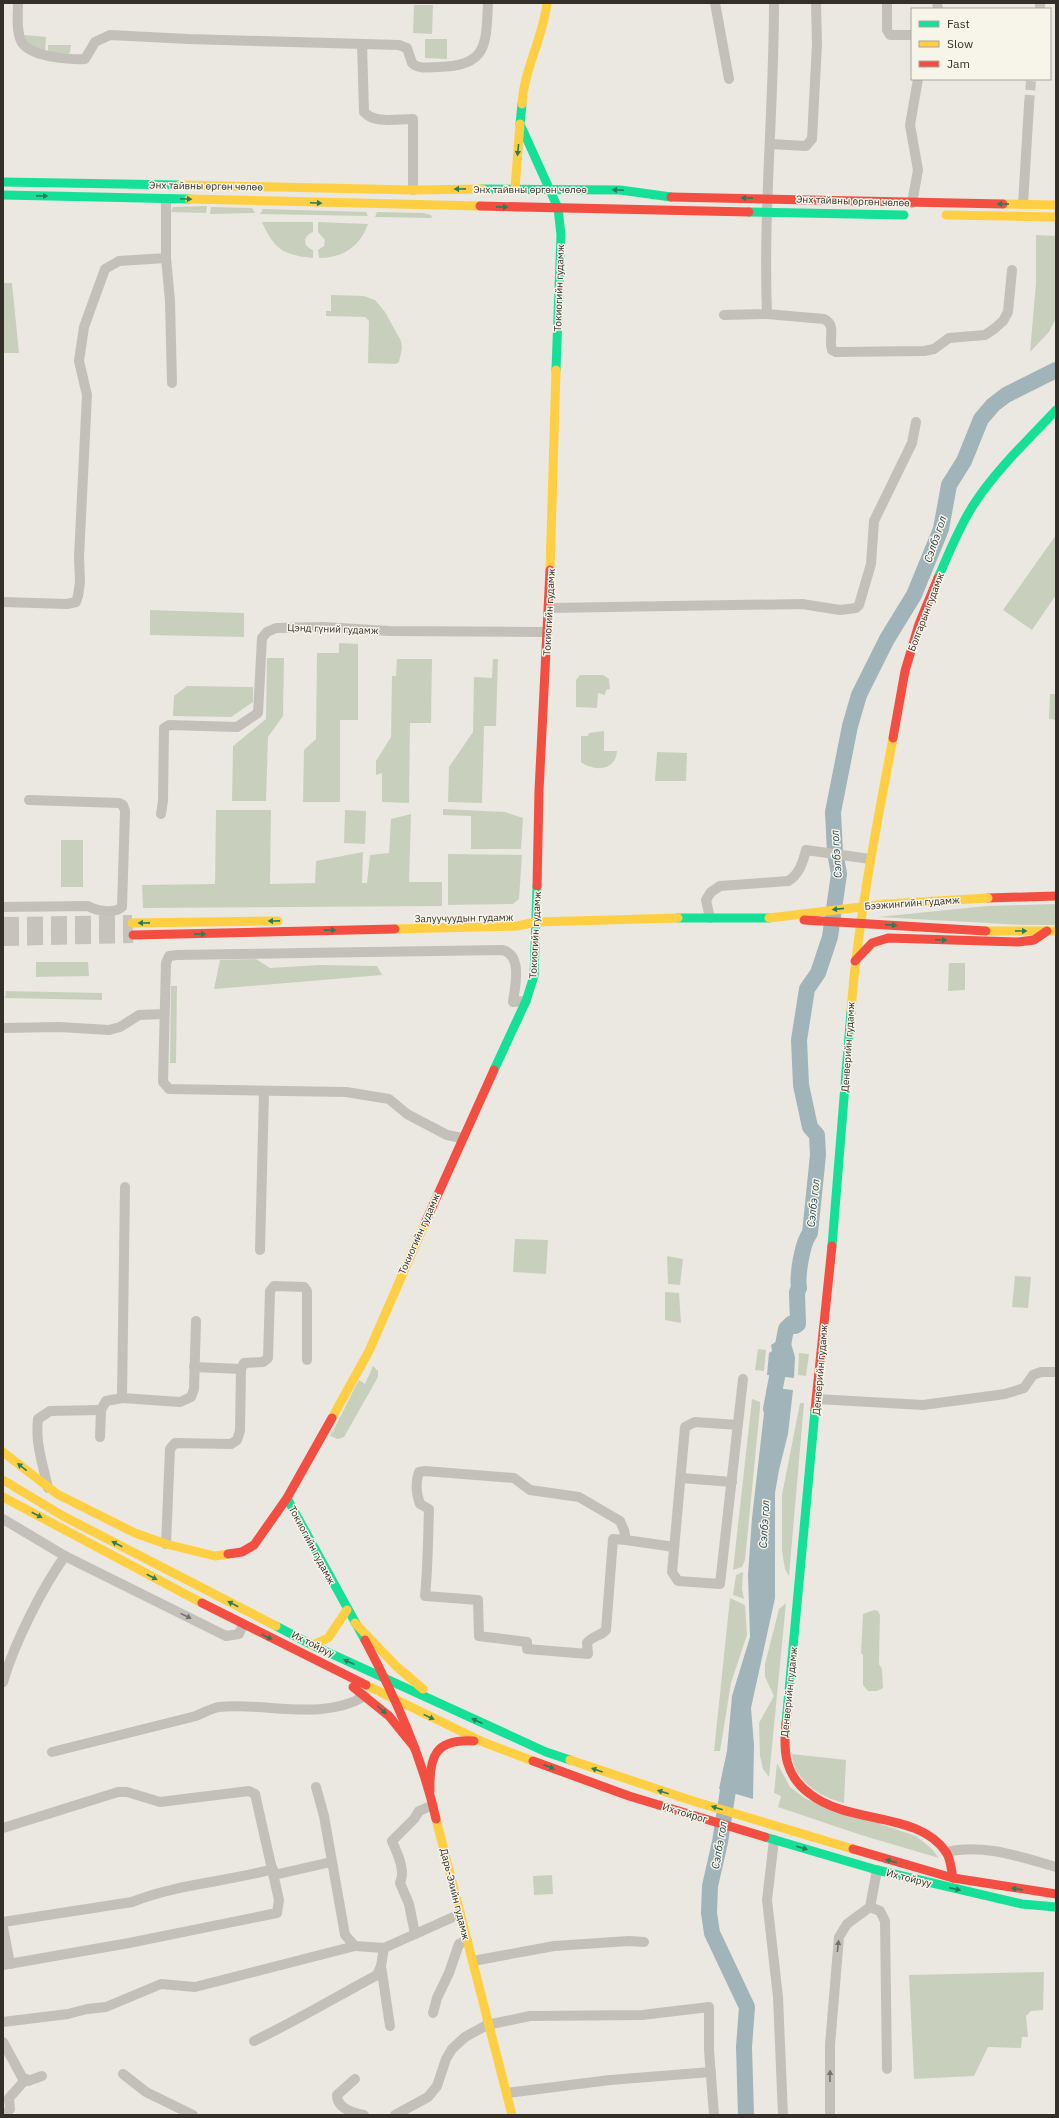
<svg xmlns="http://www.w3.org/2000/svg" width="1059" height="2118" font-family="'IBM Plex Sans',sans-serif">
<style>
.green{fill:#c8d0bd}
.water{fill:#a0b4b9}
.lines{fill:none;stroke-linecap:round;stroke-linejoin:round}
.river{stroke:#a0b4b9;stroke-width:16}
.street-tunnel{stroke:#c6c3bc;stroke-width:10;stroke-dasharray:10 5;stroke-linecap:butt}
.primary-tunnel{stroke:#c6c3bc;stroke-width:16;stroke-dasharray:16 8;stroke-linecap:butt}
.street{stroke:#c3c0ba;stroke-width:10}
.fast{stroke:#16e098;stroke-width:9}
.slow{stroke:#ffcf43;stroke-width:9}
.jam{stroke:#f24e42;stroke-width:9}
.slow-bridge{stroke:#ffcf43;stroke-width:9}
.jam-bridge{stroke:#f24e42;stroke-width:9}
.oneway{fill:#267f5b}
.oneway2{fill:#74706a}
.labels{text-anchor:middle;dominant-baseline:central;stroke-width:3;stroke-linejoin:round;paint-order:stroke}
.street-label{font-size:10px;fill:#342f29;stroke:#f7f4e9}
.water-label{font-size:11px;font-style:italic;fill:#244350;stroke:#f7f4e9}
</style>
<rect width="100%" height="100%" fill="#ebe8e1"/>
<g class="green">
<path d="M414,5H433L432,34L413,33Z"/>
<path d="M15,34L46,37L45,55Z"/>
<path d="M425,39H447V59L425,58Z"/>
<path d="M48,45H71L70,52L68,55L48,56Z"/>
<path d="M207,206L206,213L171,212L173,207Z"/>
<path d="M211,207L252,208L255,213L210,214Z"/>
<path d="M263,209L366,212L368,216L260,214Z"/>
<path d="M377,212L423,213L431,215L432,218L375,217Z"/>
<path d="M262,222H313V232C303,236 302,246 313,250V258C283,255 274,249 262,222Z"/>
<path d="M318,222L368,224C360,247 342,258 319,258L318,250L324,246L325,240L318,232Z"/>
<path d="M1036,235L1056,236V318L1049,332L1030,352L1036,283Z"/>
<path d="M3,283H12L19,353H3Z"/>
<path d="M331,295L364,296L375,300L385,312L401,341L402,348L399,362L396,364L368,363L369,321L365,317L326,316V311H331Z"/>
<path d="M1056,535V595L1032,630L1003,610Z"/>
<path d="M150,610L244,613V637L150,635Z"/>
<path d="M339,643L358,644V720H340V802H303L304,750L316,739L317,653H339Z"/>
<path d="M267,658H284L283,716L268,737L266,801H232L233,746L266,719Z"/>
<path d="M397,659H432L431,723H410L409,803L382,802V773L376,775V761L391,737L392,676H396Z"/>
<path d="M493,659H498L496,726H484L482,803L448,802L449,767L473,732L474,677L492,678Z"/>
<path d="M580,675H603L609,679L610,689L606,690L605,695L598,693L597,708L576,707V680Z"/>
<path d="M187,686L253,687V702L231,717L173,716L174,696Z"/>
<path d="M1050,694H1056V720L1049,719Z"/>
<path d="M604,731V751H617C616,771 594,772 581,762V736H588L589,733Z"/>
<path d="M657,752L687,753L686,781H655Z"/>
<path d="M443,809L505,812L523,818L521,849H471V816L443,815Z"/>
<path d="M216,810H271L270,884L315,883L316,861L363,852L362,883H367L370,855L389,853L391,819L411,814L409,882H442V906L143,908L142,885L215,884Z"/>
<path d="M345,810L366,811L365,844L344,843Z"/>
<rect x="61" y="840" width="22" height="47"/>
<path d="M448,854L522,855L519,899L513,904L448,905Z"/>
<path d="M1056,904V925H1023L878,917L987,906Z"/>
<path d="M256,959L270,968L320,965L377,966L382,975L214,989L220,960Z"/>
<path d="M36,962H88L89,976L36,977Z"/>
<path d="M949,963H965V990L948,991Z"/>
<path d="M171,986H177L176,1063H170Z"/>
<path d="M6,991L102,993V1000L5,998Z"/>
<path d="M515,1239L548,1240L546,1274L513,1272Z"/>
<path d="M667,1256L683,1259L680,1285L668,1284Z"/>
<path d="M1015,1276L1031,1277L1028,1308L1012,1307Z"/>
<path d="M665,1292L679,1293L681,1323L665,1320Z"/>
<path d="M758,1349L766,1350L764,1371L755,1370Z"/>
<path d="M799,1353L809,1354L806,1376L798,1375Z"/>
<path d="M373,1366L378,1371V1377L344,1437L338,1439L330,1436C341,1417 349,1398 359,1380L365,1384Z"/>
<path d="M752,1399L760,1402V1408L745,1560L742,1567L733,1570Z"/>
<path d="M800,1403H804L789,1576L785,1569L782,1551V1495Z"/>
<path d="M743,1572L742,1589L744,1599L733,1595L736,1575Z"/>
<path d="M730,1598L745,1605L747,1635L731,1683L720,1751H714Z"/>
<path d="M786,1603L769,1777L763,1769L760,1756L759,1723L774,1696L765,1677V1664L779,1609Z"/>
<path d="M874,1610L878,1611L880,1615L879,1664L882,1669L883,1688L877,1691H868L863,1685V1655L861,1653L863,1614Z"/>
<path d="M792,1754L846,1760L844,1803C821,1798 793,1780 792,1754Z"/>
<path d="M777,1763L790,1787L806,1799L916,1836L932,1849L939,1858L861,1835L778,1807L781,1796L774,1793Z"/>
<path d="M552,1875L553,1894L534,1895L533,1876Z"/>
<path d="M1044,1972L1043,2010L1031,2011L1026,2016L1028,2037H1022L1021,2048L988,2047L974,2076L914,2079L909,1975Z"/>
</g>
<g class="water">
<path d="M788,1324V1333L795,1357L794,1378L767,1375L769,1353L772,1351L771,1345L777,1341Z"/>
<path d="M767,1387L793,1390L788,1434L779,1470L775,1493V1598L751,1708L754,1745L753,1799L719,1789L727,1751L732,1696L750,1637L748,1575L752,1518Z"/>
</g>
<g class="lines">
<g class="river">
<path d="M771,1409L786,1329L791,1324L795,1326L798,1324L797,1292L799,1288C797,1276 802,1243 810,1233L818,1155L817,1135L810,1127L801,1085L799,1040L807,989L818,973L830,937L839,874L835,852L833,812L850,726L859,695L887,639L914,595L941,529L949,485L964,461L981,419L993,405L1006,395L1056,370"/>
<path d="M731,1771L720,1842L710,1886L709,1913L712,1933L747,2007L744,2047L746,2115"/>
</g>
<path class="street-tunnel" d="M1029,105L1031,81"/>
<g class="primary-tunnel">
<path d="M3,925L132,923"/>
<path d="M3,938L133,935"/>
</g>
<g class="street">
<path d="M18,3C18,14 16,30 21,41C29,57 69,60 85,59L95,42L110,35L188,39L399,45L407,48L412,63C419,70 430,67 439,67C488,66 486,44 488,3"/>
<path d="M715,3L729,79"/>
<path d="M887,3V30L890,35H912"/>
<path d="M937,3L938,9"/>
<path d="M1040,9V3"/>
<path d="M362,44L364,112C375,124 397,119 413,119V190"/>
<path d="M770,144L806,146L812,139L817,44L816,3"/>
<path d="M912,203L918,170L910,125L918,79"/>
<path d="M1023,204L1029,105"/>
<path d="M166,258L170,301L172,383"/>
<path d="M767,314L824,319C837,325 828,339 832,350L836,352L924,351L934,349L949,338L985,335L994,329L1003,321L1008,312L1012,270"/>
<path d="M724,315L767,314C763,210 774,107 774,3"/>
<path d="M3,602L67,604L76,602L78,596L80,582L79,557L87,395L79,361L84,327L105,269L119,261L166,258V199"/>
<path d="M549,608L802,604L840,610L856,608L859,605L871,564L874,521L912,443L916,422"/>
<path d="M161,814L163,801L164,728L169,725L237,727L258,713L262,638L267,632L276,628L323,627L390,631L548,632"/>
<path d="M3,907L88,906C96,911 114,914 122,907L125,811L123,805L119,803L29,800"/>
<path d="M710,918L706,900L711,892L720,886L788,881C799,875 803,862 806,850L870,859"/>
<path d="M3,1028L59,1027L109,1030L120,1027L139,1015L164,1014"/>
<path d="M462,1138L447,1135L426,1124L407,1114L389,1099L346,1092L169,1089L163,1082L166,963L169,956L177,955L502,950C523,954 515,987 513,1002L526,1001"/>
<path d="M260,1250L264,1092"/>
<path d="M194,1367L241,1369"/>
<path d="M122,1398L125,1187"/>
<path d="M817,1399L923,1405L1005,1394L1024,1388L1033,1375L1041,1372H1056"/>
<path d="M738,1425L695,1422L685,1427L672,1572L678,1581L720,1584L743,1379"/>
<path d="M100,1437L101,1410L106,1401L122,1398L180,1402L191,1397L194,1389L196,1321"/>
<path d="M681,1478L732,1482"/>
<path d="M48,1488C43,1465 35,1443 38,1419L50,1411L101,1410"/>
<path d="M3,1519L65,1556L226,1636L239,1634L243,1625"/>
<path d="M626,1540L613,1539L606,1630C601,1636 592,1636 587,1643L588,1654L527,1649V1642L479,1636L478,1600L425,1596C428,1567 428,1538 429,1509L420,1504C416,1493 415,1483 419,1472L425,1471L514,1478L530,1490L579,1497L620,1521L624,1530L626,1540L674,1547"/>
<path d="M166,1544L170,1449L175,1443L231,1444L237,1440L240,1431L241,1369L244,1363L263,1362L268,1358L270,1291L274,1286L304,1287L307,1291V1360"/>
<path d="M3,1682C14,1644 42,1588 65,1556"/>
<path d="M52,1752L196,1716C203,1713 212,1708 219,1707C267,1702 321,1722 365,1696"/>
<path d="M316,1787L324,1816L345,1935L355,1946L384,1948L460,1914"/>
<path d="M3,1828L118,1792H127L160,1802L249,1791L255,1794L279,1900L277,1913L129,1943L3,1965"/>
<path d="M774,1840L767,1900L778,1997L783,2115"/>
<path d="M946,1852C982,1843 1021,1857 1056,1867"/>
<path d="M274,1875L331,1862"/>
<path d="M870,1907L880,1911L885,1921L887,2069"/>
<path d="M3,1922L132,1902C176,1884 227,1882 273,1869"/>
<path d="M3,1927L10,1964"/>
<path d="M415,1934L409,1904L400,1883C406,1870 397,1853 392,1841L414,1819L419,1811L433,1805"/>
<path d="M473,1961L554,1946L629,1941L644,1942"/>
<path d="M381,1966L390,2026"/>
<path d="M433,2013L437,1998L449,1973L459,1944L467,1940"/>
<path d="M3,2022L68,2014L87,2009L106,2007L161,1984L195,1987L355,1946"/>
<path d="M254,2041C296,2021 336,1997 377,1975L381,1966L384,1948"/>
<path d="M3,2042L22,2077L28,2081L42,2076"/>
<path d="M123,2074L146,2092L193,2115"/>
<path d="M355,2079L337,2095C337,2108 353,2113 364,2115"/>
<path d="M507,2093L610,2080L711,2072"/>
<path d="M5,2115L10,2109L9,2098L26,2079"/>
<path d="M395,2115L428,2097L437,2086L446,2059L452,2049L465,2037L487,2025L530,2016L642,2015L709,2007V2050L714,2115"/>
<path d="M830,2115V2045L839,1937L847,1924L870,1907L877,1870"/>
</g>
<g class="fast">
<path d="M522,104L520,124L558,208L561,235L556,370"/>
<path d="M3,182L180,185"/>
<path d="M482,189L620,190L671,197"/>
<path d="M3,195L189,199"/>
<path d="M749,212L904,215"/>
<path d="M938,578C949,553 959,527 974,504C997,469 1028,440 1056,410"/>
<path d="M678,918H769"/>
<path d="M494,1070L526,1001L534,976L537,886"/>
<path d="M832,1246L851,1011"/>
<path d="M287,1498L365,1640"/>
<path d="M276,1626L312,1645L546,1752L570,1760"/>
<path d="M786,1723L815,1410"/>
<path d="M765,1837L877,1870L1022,1904L1056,1907"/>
</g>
<g class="slow">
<path d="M522,104C524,69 543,38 547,3"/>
<path d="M180,185L413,190L482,189"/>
<path d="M515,188L520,124"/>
<path d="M189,199L480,206"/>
<path d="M1003,204L1056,205"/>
<path d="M946,215L1056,217"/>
<path d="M550,570L556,370"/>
<path d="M132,923L278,921"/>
<path d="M395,929L517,926L536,922L678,918"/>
<path d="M986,931H1056"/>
<path d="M851,1011C858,919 876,829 893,738"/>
<path d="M332,1418L369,1351L425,1223"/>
<path d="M3,1452L57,1494L135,1533L166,1544L215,1556L228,1554"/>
<path d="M3,1480L63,1516L276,1626"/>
<path d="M3,1497L202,1603"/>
<path d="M355,1623L396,1666L423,1689"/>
<path d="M312,1645L328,1638L347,1610"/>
<path d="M366,1685L483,1742L533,1761"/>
<path d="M570,1760L693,1801L853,1849"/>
<path d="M436,1819L512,2115"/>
</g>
<g class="jam">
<path d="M671,197L1003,204"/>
<path d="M480,206L749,212"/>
<path d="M893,738L905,671L919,624L938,578"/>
<path d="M537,886L539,791L550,570"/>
<path d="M988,898L1056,896"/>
<path d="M133,935L395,929"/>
<path d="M855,961L872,943L888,938L1018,942L1034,940L1047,931"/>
<path d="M425,1223L494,1070"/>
<path d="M815,1410L832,1246"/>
<path d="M228,1554L242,1552L254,1545L287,1498L332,1418"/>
<path d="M202,1603L366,1685"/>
<path d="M365,1640C395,1697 422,1756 436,1819"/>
<path d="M353,1687L389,1716L415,1748"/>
<path d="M786,1723C783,1752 785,1776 810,1794C850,1825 918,1811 946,1852C951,1859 951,1870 953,1878"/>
<path d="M533,1761L629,1796L765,1837"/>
<path d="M430,1791C429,1756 435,1739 474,1741"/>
<path d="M853,1849L953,1878L1056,1894"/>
</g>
<path class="slow-bridge" d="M769,918L886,904L988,898"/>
<path class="jam-bridge" d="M804,920L986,931"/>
</g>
<defs><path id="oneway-solid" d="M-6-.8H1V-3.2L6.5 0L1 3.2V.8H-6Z"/></defs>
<g class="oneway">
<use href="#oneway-solid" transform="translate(518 150) rotate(96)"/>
<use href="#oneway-solid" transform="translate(460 189) rotate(179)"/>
<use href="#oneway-solid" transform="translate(618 190) rotate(-177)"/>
<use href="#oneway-solid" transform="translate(42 196) rotate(1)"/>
<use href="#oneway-solid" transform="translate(747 198) rotate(-179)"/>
<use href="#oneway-solid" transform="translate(186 199) rotate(2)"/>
<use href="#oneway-solid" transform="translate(316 203) rotate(2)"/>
<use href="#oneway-solid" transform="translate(1003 204) rotate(-180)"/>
<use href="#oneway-solid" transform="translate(502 207) rotate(1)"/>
<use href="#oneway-solid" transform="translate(838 909) rotate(174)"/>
<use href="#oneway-solid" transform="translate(274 921) rotate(179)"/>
<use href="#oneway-solid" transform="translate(144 923) rotate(179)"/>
<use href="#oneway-solid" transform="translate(891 925) rotate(4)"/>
<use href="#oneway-solid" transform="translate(330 930) rotate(-1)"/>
<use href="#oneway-solid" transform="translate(1021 931)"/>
<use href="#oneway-solid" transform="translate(200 934) rotate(-1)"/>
<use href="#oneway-solid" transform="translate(941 940) rotate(2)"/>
<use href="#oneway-solid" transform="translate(22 1467) rotate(-142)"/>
<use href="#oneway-solid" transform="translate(37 1515) rotate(28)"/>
<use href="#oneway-solid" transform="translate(117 1544) rotate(-153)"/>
<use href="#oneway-solid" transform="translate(152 1577) rotate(28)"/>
<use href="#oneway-solid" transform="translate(233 1604) rotate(-153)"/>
<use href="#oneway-solid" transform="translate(267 1637) rotate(26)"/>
<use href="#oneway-solid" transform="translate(349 1662) rotate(-155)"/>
<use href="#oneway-solid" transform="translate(382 1710) rotate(42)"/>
<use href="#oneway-solid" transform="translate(429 1717) rotate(26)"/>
<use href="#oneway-solid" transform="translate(477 1721) rotate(-156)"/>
<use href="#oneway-solid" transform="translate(549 1767) rotate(21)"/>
<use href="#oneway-solid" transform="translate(597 1770) rotate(-161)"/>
<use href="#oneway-solid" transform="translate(663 1792) rotate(-162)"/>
<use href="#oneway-solid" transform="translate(717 1808) rotate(-163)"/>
<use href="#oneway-solid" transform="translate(802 1848) rotate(16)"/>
<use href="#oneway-solid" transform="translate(891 1861) rotate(-164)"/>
<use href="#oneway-solid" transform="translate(955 1889) rotate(13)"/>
<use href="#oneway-solid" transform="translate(1017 1889) rotate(-172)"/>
</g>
<g class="oneway2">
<use href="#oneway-solid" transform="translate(186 1616) rotate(26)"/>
<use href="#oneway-solid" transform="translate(838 1946) rotate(-84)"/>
<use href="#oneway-solid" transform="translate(830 2076) rotate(-89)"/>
</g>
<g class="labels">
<g class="street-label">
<text transform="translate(206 186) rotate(1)">Энх тайвны өргөн чөлөө</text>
<text x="530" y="189">Энх тайвны өргөн чөлөө</text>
<text transform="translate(853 201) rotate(2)">Энх тайвны өргөн чөлөө</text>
<text transform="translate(559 288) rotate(-88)">Токиогийн гудамж</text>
<text transform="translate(549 612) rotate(-87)">Токиогийн гудамж</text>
<text transform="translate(926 612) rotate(-69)">Болгарын гудамж</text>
<text transform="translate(333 629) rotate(2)">Цэнд гүний гудамж</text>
<text transform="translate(912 903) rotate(-4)">Бээжингийн гудамж</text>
<text transform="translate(464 918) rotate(-1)">Залуучуудын гудамж</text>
<text transform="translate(535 935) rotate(-87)">Токиогийн гудамж</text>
<text transform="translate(848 1047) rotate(-86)">Денверийн гудамж</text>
<text transform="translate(419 1234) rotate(-66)">Токиогийн гудамж</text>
<text transform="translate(820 1370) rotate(-85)">Денверийн гудамж</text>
<text transform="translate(312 1545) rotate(62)">Токиогийн гудамж</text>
<text transform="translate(313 1644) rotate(26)">Их тойруу</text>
<text transform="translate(789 1692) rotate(-84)">Денверийн гудамж</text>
<text transform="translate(685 1813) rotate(17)">Их тойрог</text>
<text transform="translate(909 1878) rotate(14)">Их тойруу</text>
<text transform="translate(455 1894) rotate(76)">Дарь-Эхийн гудамж</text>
</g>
<g class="water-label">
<text transform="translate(935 539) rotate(-71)">Сэлбэ гол</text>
<text transform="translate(836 854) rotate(-94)">Сэлбэ гол</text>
<text transform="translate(813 1203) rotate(-84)">Сэлбэ гол</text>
<text transform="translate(764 1524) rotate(-87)">Сэлбэ гол</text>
<text transform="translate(719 1845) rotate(-80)">Сэлбэ гол</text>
</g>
</g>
<rect width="1059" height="2118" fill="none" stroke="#342f29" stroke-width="8"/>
<rect x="911" y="8" width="140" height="72" fill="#f7f4e9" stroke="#a9a59c"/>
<rect x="919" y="21" width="20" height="6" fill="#16e098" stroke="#a9a59c"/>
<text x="947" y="28" font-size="12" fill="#342f29">Fast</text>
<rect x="919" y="41" width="20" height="6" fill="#ffcf43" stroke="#a9a59c"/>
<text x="947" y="48" font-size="12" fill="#342f29">Slow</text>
<rect x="919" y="61" width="20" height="6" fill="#f24e42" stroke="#a9a59c"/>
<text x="947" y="68" font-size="12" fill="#342f29">Jam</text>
</svg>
